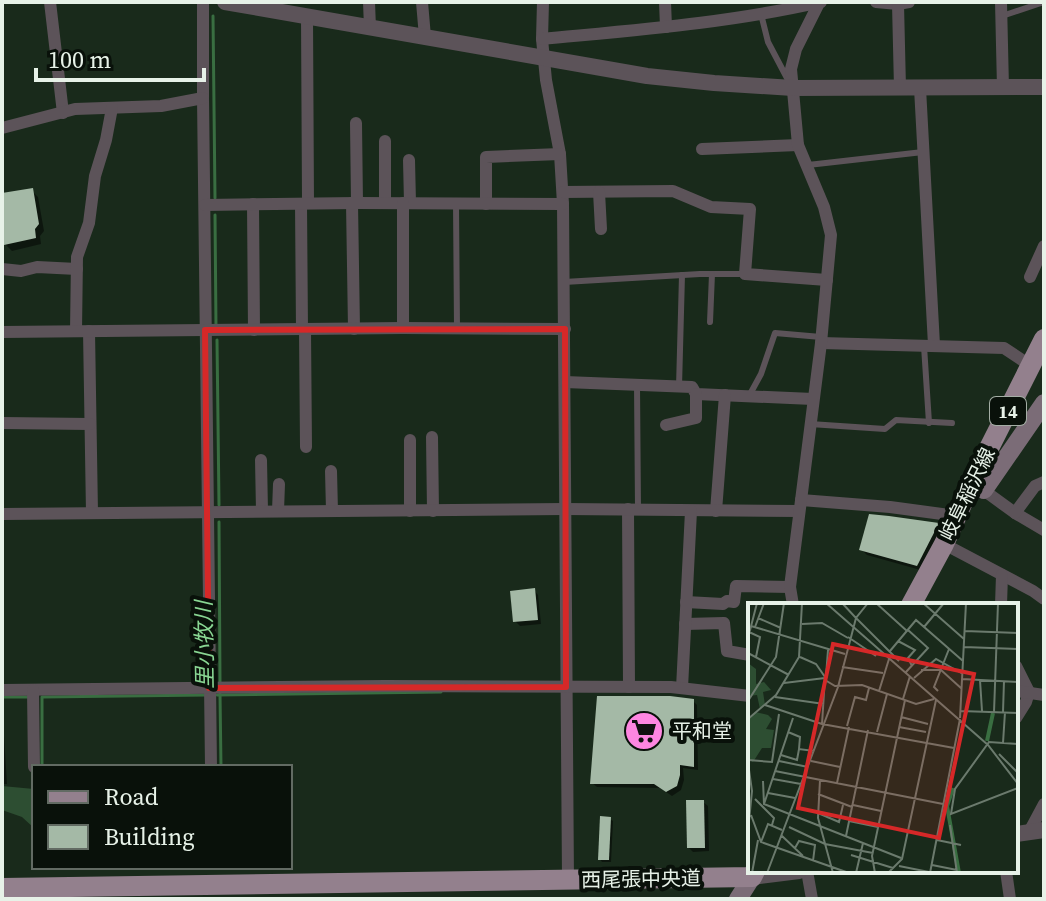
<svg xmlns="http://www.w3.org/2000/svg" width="1046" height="901" font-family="'Source Serif 4','Noto Sans JP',serif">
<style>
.green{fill:#2d4e32}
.shadow{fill:#0007}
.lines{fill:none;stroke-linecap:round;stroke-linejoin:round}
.stream{stroke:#396e41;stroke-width:3}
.building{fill:#a4b9a6}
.service{stroke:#5c5359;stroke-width:6}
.minor{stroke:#5c5359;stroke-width:12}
.tertiary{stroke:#5c5359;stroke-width:16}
.secondary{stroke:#7b6c77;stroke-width:18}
.primary{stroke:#93808d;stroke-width:20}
.marked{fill:none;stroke:#d62828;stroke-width:6;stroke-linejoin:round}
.labels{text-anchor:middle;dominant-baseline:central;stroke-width:8;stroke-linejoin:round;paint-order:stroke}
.shield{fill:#09110a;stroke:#a4aea5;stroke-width:2}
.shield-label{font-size:18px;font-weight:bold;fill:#e7f2e8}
.street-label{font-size:20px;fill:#e7f2e8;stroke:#09110a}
.poi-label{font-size:20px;fill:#e7f2e8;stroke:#09110a;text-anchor:start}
.water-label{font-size:22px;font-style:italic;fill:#89d693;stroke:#09110a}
.inset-river{fill:none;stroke:#396e41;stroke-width:4}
.inset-road{fill:none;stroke:#6b7a6d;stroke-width:2}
.view{fill:#d62828;fill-opacity:0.15;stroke:#d62828;stroke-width:4}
.inset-edge{fill:none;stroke:#e7f2e8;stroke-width:4}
</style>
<rect width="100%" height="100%" fill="#192a1b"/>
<path class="green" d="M2,786L34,789V828L22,817L2,810Z"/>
<g class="shadow">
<path d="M32,191L38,197L44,231L40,236L41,244L12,251L5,244H2V208Z"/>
<path d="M871,517L938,525L944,530L924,571L867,555L861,549Z"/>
<path d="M534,590L538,595L541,624L520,626L515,621Z"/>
<path d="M693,701L697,705L698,770L683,768L684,780L681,790L672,796L660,788L597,787L592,783Z"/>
<path d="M2,733L4,736L7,784H2Z"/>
<path d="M703,802L708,806L709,851L693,852L689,848Z"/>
<path d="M610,819L613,821L611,862H602L600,859Z"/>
</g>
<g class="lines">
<g class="stream">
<path d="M213,16L215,198"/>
<path d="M215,215L216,327"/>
<path d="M217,340L219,505"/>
<path d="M219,522L220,682"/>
<path d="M220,694L221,767"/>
<path d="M217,695L441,692"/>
<path d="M2,697H30"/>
<path d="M42,767V697L207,695"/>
</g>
</g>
<g class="building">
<path d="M33,188L39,224L35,229L36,238L4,245L2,237V193Z"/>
<path d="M869,514L889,516L939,523L917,566L859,550Z"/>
<path d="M535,588L538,620L513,622L510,591Z"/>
<path d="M597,696H670L694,699V767L680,765V775L677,786L666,792L654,784H590Z"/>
<path d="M686,800H704L705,848H687Z"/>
<path d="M600,816L611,817L609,860H598Z"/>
</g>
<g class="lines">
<g class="service">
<path d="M761,14L768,42L788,80"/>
<path d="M1002,16L1044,2"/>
<path d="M808,165L923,152"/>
<path d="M456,203L457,328"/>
<path d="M564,282L700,274H745"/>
<path d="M710,322L712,274"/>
<path d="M924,346L929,423"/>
<path d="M637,385L638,509"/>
<path d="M679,387L682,275"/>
<path d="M749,396L761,374L775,333L821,337"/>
<path d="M810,424L885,429L896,420L952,423"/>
</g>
<g class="minor">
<path d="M50,2L63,113"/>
<path d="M203,2V98L211,767"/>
<path d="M369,2L370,28"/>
<path d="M422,2L425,37"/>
<path d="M543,2L542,39L546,80L560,154L563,204L568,880"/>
<path d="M665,2L666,27"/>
<path d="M876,2L898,4L909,2"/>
<path d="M1001,2L1003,88"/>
<path d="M898,4L900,88"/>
<path d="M307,17L308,203"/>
<path d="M542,39C635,30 730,23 821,2"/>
<path d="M920,88L934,345"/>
<path d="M356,123L357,203"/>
<path d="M2,128L75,109L161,106L203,98"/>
<path d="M385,141V203"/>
<path d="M702,149L798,145"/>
<path d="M409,160L410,203"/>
<path d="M563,192L673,191L711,207L750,209L745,274L827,280"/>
<path d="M599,192L601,229"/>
<path d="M352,203L354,329"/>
<path d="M253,204L254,330"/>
<path d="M301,204L302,330"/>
<path d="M486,204V157L560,154"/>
<path d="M205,205L357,203L563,204"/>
<path d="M2,269L21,271L37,267L77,269"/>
<path d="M1030,277L1044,246"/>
<path d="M403,328V203"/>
<path d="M305,330L306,447"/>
<path d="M76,331L77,257L89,223L95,176L106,140L112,108"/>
<path d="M89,331L92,513"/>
<path d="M2,332L403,328L565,329"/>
<path d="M821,343L1004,348L1031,366"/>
<path d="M565,382L692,387L696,394L813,399"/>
<path d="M2,423L90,424"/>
<path d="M666,425L696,418V394"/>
<path d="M432,437L433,511"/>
<path d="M410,440V511"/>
<path d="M261,460L262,511"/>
<path d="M331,471L332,511"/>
<path d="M978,486L1015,513L1044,530"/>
<path d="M801,500L890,507L957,516"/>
<path d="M628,509L629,687"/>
<path d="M278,511L279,484"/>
<path d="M716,511L725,395"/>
<path d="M1015,513L1035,486L1044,482"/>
<path d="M2,514L565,509L799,511"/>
<path d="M944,544L1033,591L1044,599"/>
<path d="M686,602L723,604L727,601L734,602L736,586L790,587"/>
<path d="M793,605L790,587L821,343L831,235L824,207L798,145L791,69L796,49L819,3"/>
<path d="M1001,605L1002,575"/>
<path d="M685,624L724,623L727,651L750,655"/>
<path d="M1016,666L1029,692L1026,702L1016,718"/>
<path d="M682,688L691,511"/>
<path d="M2,690L385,686L671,687L750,696"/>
<path d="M33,690L34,767"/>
<path d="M1016,691L1044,695"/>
<path d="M1029,832L1044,804"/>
<path d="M807,871L812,899"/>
<path d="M1006,871L1010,899"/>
</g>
<g class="tertiary">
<path d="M225,2L647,76L714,83L793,88L1044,87"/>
<path d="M1016,834L1044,830"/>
<path d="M752,877L799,871"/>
</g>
<g class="secondary">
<path d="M984,490L1044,403"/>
<path d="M738,899L752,877"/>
</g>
<g class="primary">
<path d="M911,605L944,544L972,482L1044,339"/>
<path d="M2,888L752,877L755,871"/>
</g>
</g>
<path class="marked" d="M565,329L566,687L209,688L205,330Z"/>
<defs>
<g id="supermarket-disc" transform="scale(2)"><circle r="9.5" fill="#fe86e1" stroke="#09110a"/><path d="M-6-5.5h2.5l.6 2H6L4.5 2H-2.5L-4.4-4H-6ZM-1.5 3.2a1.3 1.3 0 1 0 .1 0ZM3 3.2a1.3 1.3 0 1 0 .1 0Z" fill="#111"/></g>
</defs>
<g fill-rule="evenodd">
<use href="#supermarket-disc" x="644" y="731"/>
</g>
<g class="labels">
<rect class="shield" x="990" y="397" width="36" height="28" rx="6"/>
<g class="shield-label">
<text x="1008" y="411">14</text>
</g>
<g class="street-label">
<text transform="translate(967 494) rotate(-64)">岐阜稲沢線</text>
<text transform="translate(641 879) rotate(-1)">西尾張中央道</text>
</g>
<g class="poi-label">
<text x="672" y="731">平和堂</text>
</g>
<g class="water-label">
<text transform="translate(204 645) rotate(-91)">里小牧川</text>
</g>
</g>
<g transform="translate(748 603)">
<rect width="270" height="270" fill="#192a1b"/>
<path d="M0,60L8,66V81L16,79L23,87L15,89L17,102L12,106L9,92L0,93ZM7,109L20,112L24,116L18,126L26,127L23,145H14L5,159L0,156V116Z" fill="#2d4e32"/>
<path class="inset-river" d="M239,138L245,110M205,185L199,203L211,270"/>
<path class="inset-road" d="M78,0L240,142L270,181M120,0L108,15L151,58M128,0L159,28M175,0L216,36M10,15L33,25M54,21L74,20L100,35M3,23L97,51M7,24L16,0M176,24L196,0M217,28L270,30M1,29L12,34L8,54M100,34L128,53M0,35L9,0M150,38L167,47L160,55L164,63M216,44L270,46M142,48L168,17L215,58M0,50L41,72M52,54L68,61L77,74L74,121M94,64L135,70M173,67H193L214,86M158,69L180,45L160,27M78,73L80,47M166,75L188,56L215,71M214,76L270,79M77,77L87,83L114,82L168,101L186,96M232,77L234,108M36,80L77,75M131,88L141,56M190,88L186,84L201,46M27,94L76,101M155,96L162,73M0,98L28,54L36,0M17,102L74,121L206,145M213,108L270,110M246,109L250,0M255,109L256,78M153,114L180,121M212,115L218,0M0,116L28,92L51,54L54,0M99,123L107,94L118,97L121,85M151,124L178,129M40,129L52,134L51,146M129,129L139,91M255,140L257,109M270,141L241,139L207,186L203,211L270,185M251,151L270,170M33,152L49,157L51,146L66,148M0,157L24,159L31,111M31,158L60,164M63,158L92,164M0,160L4,188L0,228M27,168L195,201M25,176L53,181M72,177L70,215L85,270M15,178L16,201L153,255M89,180L101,124M20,190L47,195M70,191L104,204M7,196L26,215L24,222M16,201L45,115M105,202L133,208M70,210L91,219L95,202M3,212L13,239L101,270M101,218L130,224M202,222L209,270M41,224L77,241L125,250M33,232L55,253M98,233L120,127M189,237L213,242M13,239L20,221L34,227M47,245L51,238L67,242L65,258M103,252L145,265M184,262L209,267M151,263L181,269M4,270L10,237M19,270L90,84L108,15L94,0M108,270L115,240M127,270L124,253L157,97M140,270L154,256L188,97M182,270L212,116"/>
<path class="view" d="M85,41L226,71L191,235L50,205Z"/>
<rect width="270" height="270" class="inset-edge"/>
</g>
<rect width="1046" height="901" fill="none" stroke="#e7f2e8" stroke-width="8"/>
<rect x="32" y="765" width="260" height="104" fill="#09110a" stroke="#626b63" stroke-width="2"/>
<rect x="48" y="791" width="40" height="12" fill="#93808d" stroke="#626b63" stroke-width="2"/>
<text x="104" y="805" font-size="24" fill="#e7f2e8">Road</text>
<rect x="48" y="825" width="40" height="24" fill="#a4b9a6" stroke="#626b63" stroke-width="2"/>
<text x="104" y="845" font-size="24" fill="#e7f2e8">Building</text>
<path d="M36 68v12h168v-12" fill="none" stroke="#e7f2e8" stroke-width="4"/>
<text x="48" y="68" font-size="24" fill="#e7f2e8" stroke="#09110a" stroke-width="6" paint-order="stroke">100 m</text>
</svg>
